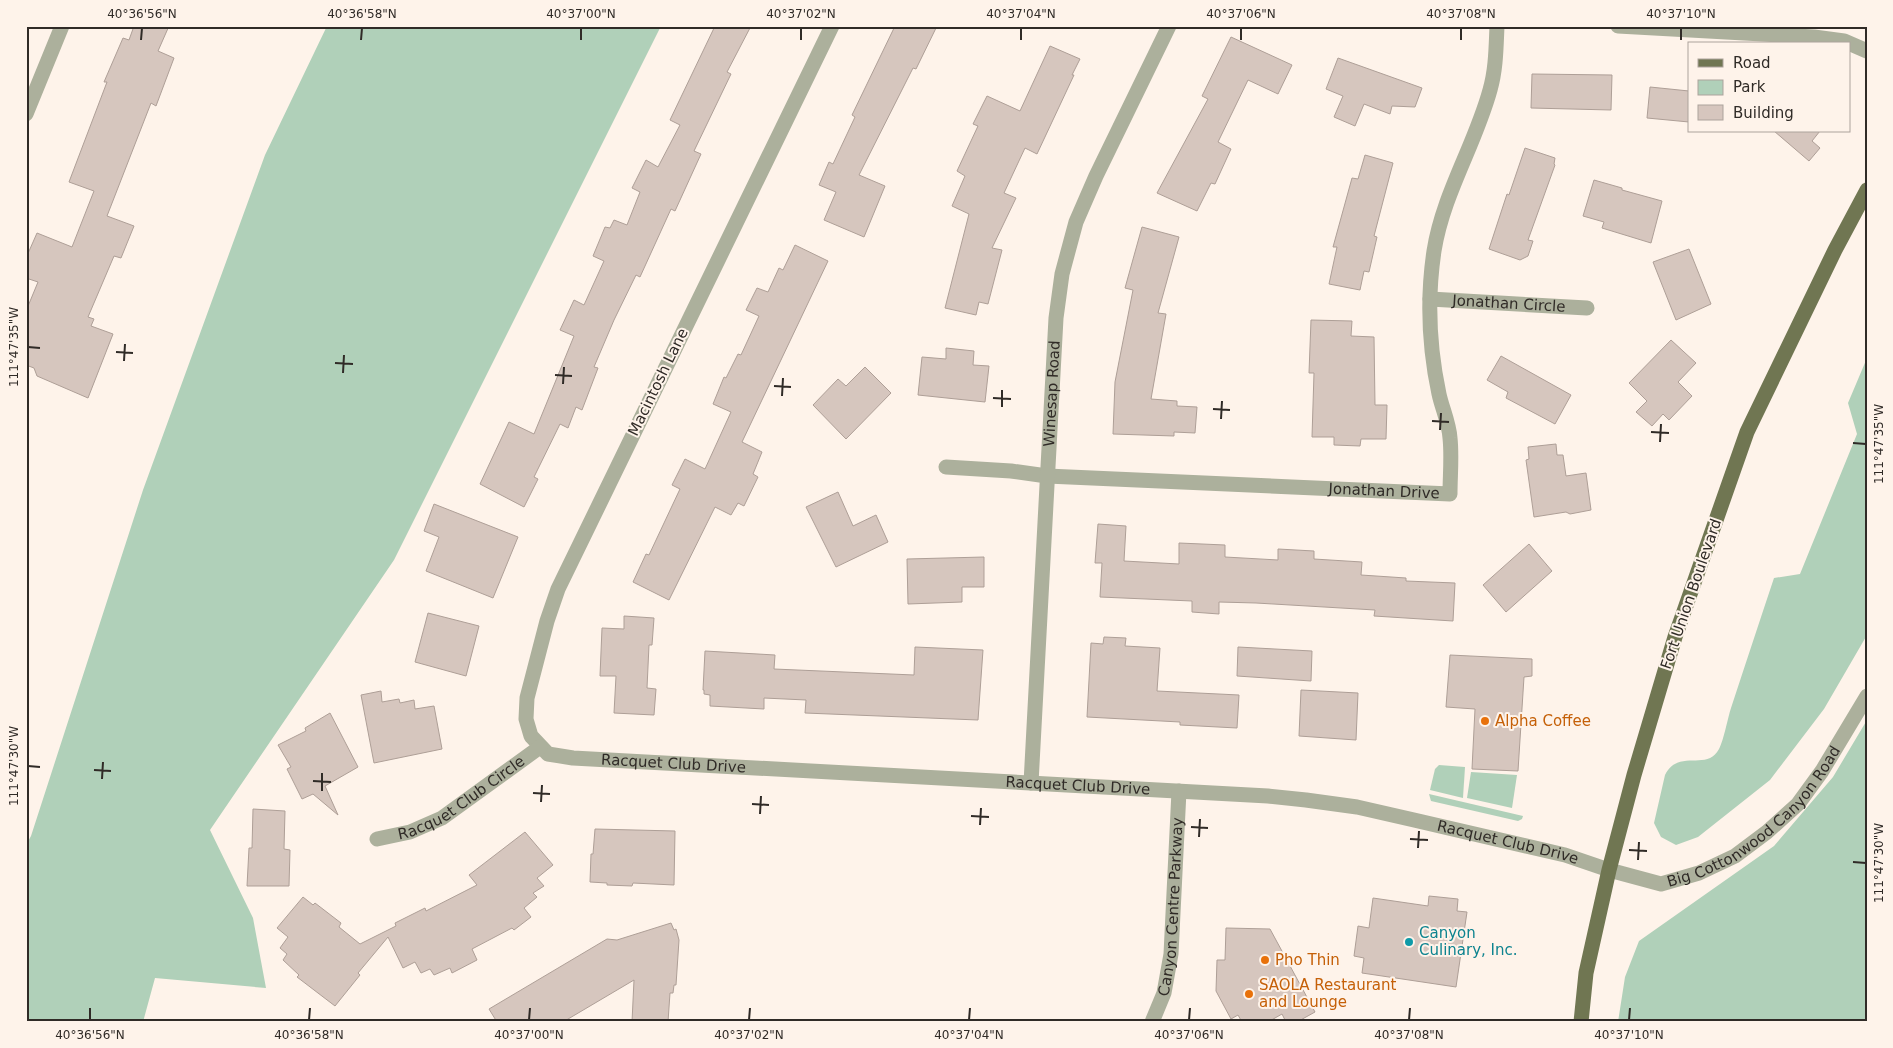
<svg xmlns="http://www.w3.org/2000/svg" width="1893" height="1048" font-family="'DejaVu Sans',sans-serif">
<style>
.green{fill:#b0d0b9}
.building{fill:#d6c6be;stroke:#ae9f97}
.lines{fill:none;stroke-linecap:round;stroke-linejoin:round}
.minor{stroke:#acb09c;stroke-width:15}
.major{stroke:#707652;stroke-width:15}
.ticks{fill:none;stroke:#302b27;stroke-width:2}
.food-dot{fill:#e8710a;stroke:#fef3ea;stroke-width:2}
.culture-dot{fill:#0f9aa8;stroke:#fef3ea;stroke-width:2}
.labels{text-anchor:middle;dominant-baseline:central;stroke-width:4;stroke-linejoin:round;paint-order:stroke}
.street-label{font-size:15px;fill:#302b27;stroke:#fef3ea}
.food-label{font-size:15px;fill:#c56008;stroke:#fef3ea;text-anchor:start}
.culture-label{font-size:15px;fill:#0d838f;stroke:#fef3ea;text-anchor:start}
.neatline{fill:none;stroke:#302b27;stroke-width:2}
.ticks-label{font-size:12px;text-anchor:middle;fill:#302b27}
</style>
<rect width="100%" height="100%" fill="#fef3ea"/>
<g class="green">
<path d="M327,26H661L394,560L210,830L253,918L266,988L155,978L143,1022H26V845L31,836L143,490L265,155Z"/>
<path d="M1867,358V635L1824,709L1770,780L1698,837L1676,845L1661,837L1654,823L1665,775C1678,748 1707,772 1719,749C1724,740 1728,716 1732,705C1746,662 1760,620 1774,578L1800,574L1857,434L1848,403Z"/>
<path d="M1867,720V1022H1618L1625,977L1639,941L1774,846L1833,777Z"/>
<path d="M1439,765L1465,767L1463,798L1430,790L1435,769Z"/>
<path d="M1471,772L1517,775L1512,808L1467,798Z"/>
<path d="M1429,794L1523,816L1522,819L1518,821L1431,801Z"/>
</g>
<g class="building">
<path d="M134,26H169L158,51L174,58L156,106L151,103L107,216L134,226L121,258L114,256L88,317L94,319L91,326L113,334L88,398L37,376L34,368L26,365V311L38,282L26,278V258L37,233L72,247L94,191L69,182L107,82H104L123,38L129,40Z"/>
<path d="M715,26H751L727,72L731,74L694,151L701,154L675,211L671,209L640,277L636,275L614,320L594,367L598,368L582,410L576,407L568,428L560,424L534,477L538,479L524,507L480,484L509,422L534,434L574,336L560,330L574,300L584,305L604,261L593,256L605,227L610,228L614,220L627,225L640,192L632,188L646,160L658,167L680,125L670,120Z"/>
<path d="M895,26H937L916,69L913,68L859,175L885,186L864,237L824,220L836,192L819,185L829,162L833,164L855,117L852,115Z"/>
<path d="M1231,37L1292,65L1278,94L1248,80L1218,142L1231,149L1215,184L1211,183L1197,211L1157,193L1208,99L1202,96Z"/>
<path d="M1050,46L1080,59L1072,75H1074L1037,154L1025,148L1004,193L1016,198L992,248L1002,250L988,304L979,302L976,315L945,308L969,214L952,206L965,176L957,171L978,126L973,124L987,96L1020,111Z"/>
<path d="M1338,58L1422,88L1415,107L1392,106L1390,114L1364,104L1355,126L1334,117L1343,96L1326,89Z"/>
<path d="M1532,74L1612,75L1611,110L1531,108Z"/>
<path d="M1650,87L1689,91V122L1647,118Z"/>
<path d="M1774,131H1820L1812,141L1820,148L1809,161Z"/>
<path d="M1525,148L1555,158L1554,164L1555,165L1528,240L1533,241L1528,256L1520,260L1489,249L1507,194L1509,195Z"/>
<path d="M1365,155L1393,163L1374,236L1377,237L1369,272L1364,271L1360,290L1329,284L1337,247H1333L1352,178L1358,179Z"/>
<path d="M1594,180L1622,188V190L1662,201L1651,243L1602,228L1604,222L1583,216Z"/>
<path d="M1142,227L1179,237L1158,313L1166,314L1151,399L1177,401V406L1197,407L1195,433L1174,432V436L1113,434L1115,382L1133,290L1125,288Z"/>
<path d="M795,245L828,261L742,442L762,452L753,474L758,477L744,506L738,503L731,515L715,507L669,600L633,582L646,554L649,555L680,489L672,485L685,459L705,469L731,412L713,404L724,377L726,378L738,354L741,355L759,316L746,310L757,288L768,292L779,268L783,270Z"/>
<path d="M1689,249L1711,304L1676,320L1653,262Z"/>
<path d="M1311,320L1352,321L1351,336L1374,337L1375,405H1387L1386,439H1361L1360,446L1334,445V437H1312L1314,373H1309Z"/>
<path d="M1671,340L1696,363L1678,382L1692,396L1669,420L1663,414L1652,426L1636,412L1647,401L1629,383Z"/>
<path d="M946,348L974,351L973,365L989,366L985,402L918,395L922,357L946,359Z"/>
<path d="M1501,356L1571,395L1555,424L1506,398L1508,392L1487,380Z"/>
<path d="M865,367L891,393L846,439L813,405L838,379L846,386Z"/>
<path d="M1556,444L1557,455H1563L1566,476L1586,473L1591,510L1570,514L1566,512L1534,517L1526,460L1529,459L1528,447Z"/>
<path d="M838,492L853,526L876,515L888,542L836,567L806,507Z"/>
<path d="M434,504L518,537L493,598L426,571L439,537L424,531Z"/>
<path d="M1098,524L1126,526L1124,561L1179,564V543L1225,545V557L1278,560V549L1314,551V559L1362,562L1361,575L1406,578V581L1455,583L1453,621L1374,616L1375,610L1256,603L1219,602V614L1192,612V601L1100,597L1102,563H1095Z"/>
<path d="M1529,544L1552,571L1506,612L1483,585Z"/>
<path d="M984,557V587H962V602L908,604L907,559Z"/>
<path d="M428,613L479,626L466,676L415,662Z"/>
<path d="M624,616L654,618L652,645H649L647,688L656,689L654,715L614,713L616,676H600L602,628L624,629Z"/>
<path d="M1104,637L1126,638L1125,646L1160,648L1157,691L1239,695L1237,728L1180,725V722L1087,717L1091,643L1103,644Z"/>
<path d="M915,647L983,650L978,720L805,713L806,700L764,698V709L710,706V695L704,694V690H703L705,651L775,655L774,669L914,675Z"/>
<path d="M1238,647L1312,651L1311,681L1237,676Z"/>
<path d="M1450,655L1532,659V676L1524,677L1518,771L1472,769L1475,709L1446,707Z"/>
<path d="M1301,690L1358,693L1356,740L1299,736Z"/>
<path d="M381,691L382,702L399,699L400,703L414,700L415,709L434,706L442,749L374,763L361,695Z"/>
<path d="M330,713L358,767L325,786L338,815L313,794L302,799L287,769L291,767L278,745L306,731L305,728Z"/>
<path d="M253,809L285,811L284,849L290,850L289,886H247L249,848H252Z"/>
<path d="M595,829L675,831L674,885L633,883L632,886L607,885V883L590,882L591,854H593Z"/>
<path d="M525,832L553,865L537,878L544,886L533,893L537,897L524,908L531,917L514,930L512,928L472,949L477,960L452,973L450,968L434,975L430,969L421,973L415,962L403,968L388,937L358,973L360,975L335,1006L297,977L299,975L283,960L287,954L280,948L288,937L277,928L303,897L313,905L315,903L341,923L339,927L360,944L396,926L395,923L425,908L426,911L477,885L469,875Z"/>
<path d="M1429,896L1458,899L1457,911L1467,912L1456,987L1362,973L1364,958L1354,956L1358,926L1369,928L1373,898L1428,906Z"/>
<path d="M671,923L674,930L676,929L679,940L676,985H674L673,993H670L668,1022H632L634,980L563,1022H497L489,1009L607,939L617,940Z"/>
<path d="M1226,928L1270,929L1315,1012L1297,1022H1286L1282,1014L1268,1022H1242L1238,1015L1231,1019L1216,991L1217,960H1225Z"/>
</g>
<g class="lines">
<g class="minor">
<path id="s1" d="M832,26L558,589L547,621L527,698L526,719L531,736L548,754L573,758L1268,796L1306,800L1357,807L1414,820L1565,855L1609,870L1661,884L1699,873L1735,856L1767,832L1798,804L1822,771L1867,696"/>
<path d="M1618,26L1814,37L1844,41L1867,51"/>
<path d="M26,114L62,26"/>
<path id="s2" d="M1430,299L1587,308"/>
<path id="s3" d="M946,467L1011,471L1047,476L1450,494C1450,476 1452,456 1450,438C1449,423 1442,408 1439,394C1429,347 1427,298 1434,251C1443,194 1475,145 1490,90C1496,69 1496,48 1497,26"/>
<path id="s4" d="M1031,783L1056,318L1062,274L1076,222L1096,176L1169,26"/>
<path id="s5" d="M377,839L410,832L442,818L540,747"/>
<path id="s6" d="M1152,1022L1164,993L1171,954L1179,791"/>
</g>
<path class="major" d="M1581,1022L1586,973L1609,870L1634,775L1675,637L1747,432L1835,250L1867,190"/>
</g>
<path class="ticks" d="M141,40L142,28M361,40L362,28M581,40V28M801,40V28M1021,40V28M1241,40V28M1461,40V28M1681,40V28M28,347L40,348M116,352L133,353M124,361L125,344M335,363L353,364M343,373L344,355M555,375L572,376M563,384L564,367M774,386L791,387M782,396L783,378M993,398L1011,399M1002,407V390M1213,409L1230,410M1221,419L1222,401M1432,421L1449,422M1440,430L1441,413M1651,432L1669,433M1660,442L1661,424M1853,443L1866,444M28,766L40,767M94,770L111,771M102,779L103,762M313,781L331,782M322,791V773M533,793L550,794M541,802L542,785M752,804L769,805M760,814L761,796M971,816L989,817M980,825L981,808M1191,827L1208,828M1199,837L1200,819M1410,839L1428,840M1418,848L1419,831M1629,850L1647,851M1638,860L1639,842M1853,862L1866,863M90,1020V1008M309,1020L310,1008M529,1020L530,1008M749,1020L750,1008M969,1020L970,1008M1189,1020L1190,1008M1409,1020L1410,1008M1629,1020L1630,1008"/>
<g class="food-dot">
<circle cx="1485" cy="721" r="5"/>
<circle cx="1265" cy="960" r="5"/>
<circle cx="1249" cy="994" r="5"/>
</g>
<circle class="culture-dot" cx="1409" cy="942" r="5"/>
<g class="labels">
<g class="street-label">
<text stroke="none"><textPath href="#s2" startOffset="79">Jonathan Circle</textPath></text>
<text transform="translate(658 382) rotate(-64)">Macintosh Lane</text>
<text stroke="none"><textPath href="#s4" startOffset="390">Winesap Road</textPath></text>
<text stroke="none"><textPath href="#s3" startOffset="439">Jonathan Drive</textPath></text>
<text transform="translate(1691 594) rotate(-71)">Fort Union Boulevard</text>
<text stroke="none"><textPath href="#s1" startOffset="929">Racquet Club Drive</textPath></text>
<text stroke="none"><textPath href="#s1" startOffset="1334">Racquet Club Drive</textPath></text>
<text stroke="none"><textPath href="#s5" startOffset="95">Racquet Club Circle</textPath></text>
<text stroke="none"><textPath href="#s1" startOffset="2046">Big Cottonwood Canyon Road</textPath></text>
<text stroke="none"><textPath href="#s1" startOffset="1769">Racquet Club Drive</textPath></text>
<text stroke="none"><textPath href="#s6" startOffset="118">Canyon Centre Parkway</textPath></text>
</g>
<g class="food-label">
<text x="1495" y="721">Alpha Coffee</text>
<text x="1275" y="960">Pho Thin</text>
<text x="1259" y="985">SAOLA Restaurant<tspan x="1259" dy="17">and Lounge</tspan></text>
</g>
<g class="culture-label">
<text x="1419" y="933">Canyon<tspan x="1419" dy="17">Culinary, Inc.</tspan></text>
</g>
</g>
<rect width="1893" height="1048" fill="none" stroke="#fef3ea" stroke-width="55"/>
<rect x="1688" y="42" width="162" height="90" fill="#fef3ea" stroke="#aca39c"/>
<rect x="1698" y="59" width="25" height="8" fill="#707652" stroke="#aca39c"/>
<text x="1733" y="68" font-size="15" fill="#302b27">Road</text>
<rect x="1698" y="80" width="25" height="15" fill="#b0d0b9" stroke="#aca39c"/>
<text x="1733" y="92" font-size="15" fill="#302b27">Park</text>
<rect x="1698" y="105" width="25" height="15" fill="#d6c6be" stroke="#aca39c"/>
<text x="1733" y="118" font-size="15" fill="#302b27">Building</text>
<rect x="28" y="28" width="1838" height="992" class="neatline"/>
<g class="ticks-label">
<text x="142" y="18">40°36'56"N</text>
<text x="362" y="18">40°36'58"N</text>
<text x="581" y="18">40°37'00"N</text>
<text x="801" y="18">40°37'02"N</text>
<text x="1021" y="18">40°37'04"N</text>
<text x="1241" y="18">40°37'06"N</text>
<text x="1461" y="18">40°37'08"N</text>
<text x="1681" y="18">40°37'10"N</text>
<text transform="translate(14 347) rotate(-90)" y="4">111°47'35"W</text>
<text transform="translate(1879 444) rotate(-90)" y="4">111°47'35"W</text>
<text transform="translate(14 766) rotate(-90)" y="4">111°47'30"W</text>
<text transform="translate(1879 863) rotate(-90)" y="4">111°47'30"W</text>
<text x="90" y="1039">40°36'56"N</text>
<text x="309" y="1039">40°36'58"N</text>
<text x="529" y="1039">40°37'00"N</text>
<text x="749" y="1039">40°37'02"N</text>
<text x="969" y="1039">40°37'04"N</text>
<text x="1189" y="1039">40°37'06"N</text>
<text x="1409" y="1039">40°37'08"N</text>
<text x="1629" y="1039">40°37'10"N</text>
</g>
</svg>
